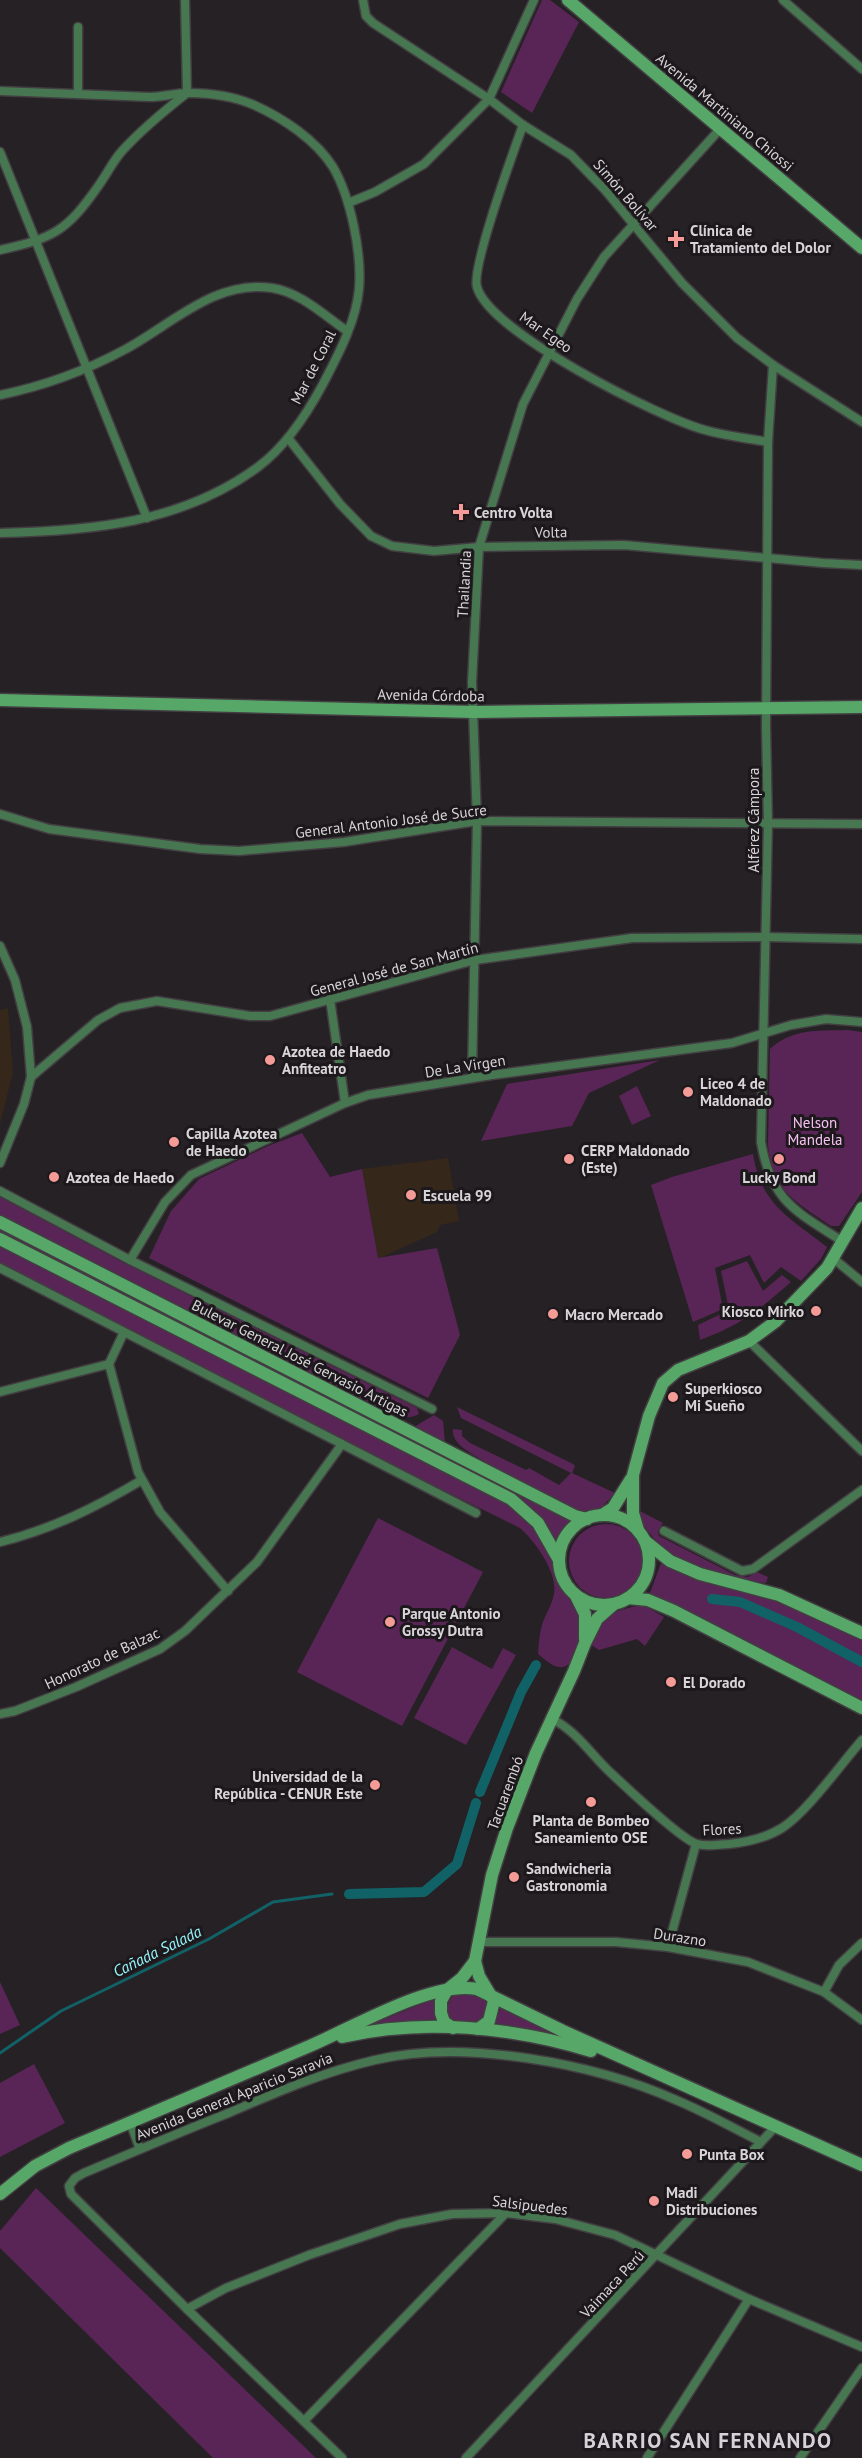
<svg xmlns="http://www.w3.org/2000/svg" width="862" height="2458" font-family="'PT Sans',sans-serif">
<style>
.education{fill:#35281a}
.green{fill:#592556}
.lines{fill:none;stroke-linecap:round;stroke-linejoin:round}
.stream{stroke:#116267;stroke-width:3}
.canal{stroke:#116267;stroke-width:10}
.street-casing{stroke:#423e42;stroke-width:11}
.secondary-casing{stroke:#423e42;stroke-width:15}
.street{stroke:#477750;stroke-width:8}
.secondary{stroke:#57a768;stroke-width:12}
.poi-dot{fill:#f59b97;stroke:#1c181c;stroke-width:2}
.labels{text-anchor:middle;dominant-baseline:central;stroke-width:6;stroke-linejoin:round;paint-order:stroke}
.street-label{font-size:15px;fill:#d8d5d8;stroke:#1c181c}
.poi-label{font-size:15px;font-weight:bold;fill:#d8d5d8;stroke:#1c181c;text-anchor:start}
.park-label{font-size:15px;fill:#f7c0f2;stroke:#1c181c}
.water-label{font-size:16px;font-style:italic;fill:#95f4fa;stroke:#1c181c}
.district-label{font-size:21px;font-weight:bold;letter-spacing:1.5px;fill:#d7d1d7;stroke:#1c181c}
</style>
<rect width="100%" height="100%" fill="#262125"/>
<g class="education">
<path d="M8,1008L13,1072L0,1124V1010Z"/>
<path d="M448,1158L459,1221L440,1225L437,1232L378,1259L362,1169Z"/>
</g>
<g class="green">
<path d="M542,0H550L579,22L532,113L501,92Z"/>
<path d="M848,1030L862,1032V1192L839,1226H831C796,1202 773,1192 768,1145L770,1049C793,1028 818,1031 848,1030Z"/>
<path d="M660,1060L589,1093L572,1126L481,1141L507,1084Z"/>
<path d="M637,1086L651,1116L632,1125L619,1096Z"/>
<path d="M302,1133L330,1177L362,1169L378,1258L437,1248L460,1335L428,1398L149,1258L171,1211L199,1179L268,1146Z"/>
<path d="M753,1154C761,1205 790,1218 827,1247L821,1259L801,1281L781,1267L764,1283L750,1255L715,1268L723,1309L693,1322L651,1185L672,1177Z"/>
<path d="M0,1197L126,1264L417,1408L419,1414C396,1426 376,1400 354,1397L0,1216Z"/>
<path d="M0,1229L571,1521L572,1522L556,1542C545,1522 533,1509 514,1495L0,1232Z"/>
<path d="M0,1246L507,1503L538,1532L552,1558L561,1589L579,1611L581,1635L569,1664C558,1673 547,1661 538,1654C539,1644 539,1635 542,1625C545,1615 552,1605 554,1594C558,1573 535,1541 520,1528L339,1439L296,1415L0,1266Z"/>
<path d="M747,1261L763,1291L782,1275L791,1282C759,1310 741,1325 700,1340L698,1325L729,1310L721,1271Z"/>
<path d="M457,1407L573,1464L575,1466L572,1473L615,1493L600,1509L577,1512L499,1472C488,1459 450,1449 453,1429L462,1430V1436L470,1443L526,1470L529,1468L559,1485L571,1473L461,1418Z"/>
<path d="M434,1415L443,1421L445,1443L414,1427Z"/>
<path d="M634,1508L663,1523L658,1531L659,1536L735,1575L748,1577L757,1572L768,1577L766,1583C710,1575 661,1565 634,1508Z"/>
<path d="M378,1518L483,1572L402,1726L297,1672Z"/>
<circle cx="606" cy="1561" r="37"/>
<path d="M661,1563C696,1586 735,1586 774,1598C802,1606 835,1627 862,1640V1701L650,1593Z"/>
<path d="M637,1606H645L664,1617L645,1646L637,1639L599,1650L591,1645C602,1617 608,1612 637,1606Z"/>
<path d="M452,1647L492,1669L503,1648L516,1655L466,1745L414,1718Z"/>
<path d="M0,1982L20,2025L0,2034Z"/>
<path d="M454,1993H471L486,1999L489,2012L482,2022L459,2025L446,2018V2008Z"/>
<path d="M437,1998V2019L367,2026Z"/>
<path d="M501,2006L575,2041L495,2023Z"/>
<path d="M34,2064L65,2123L0,2157V2083Z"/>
<path d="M36,2188L316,2458H213L0,2248V2231Z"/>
</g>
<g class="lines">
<path class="stream" d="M0,2053L61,2011L209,1939L273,1902L332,1894"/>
<g class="canal">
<path d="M712,1599L740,1602L797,1627L862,1662"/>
<path d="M480,1792L521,1692L536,1665"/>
<path d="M349,1894L424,1892L457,1864L476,1803"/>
</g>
<g class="street-casing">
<g id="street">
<path d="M363,0L366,16L373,23L489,99L523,125L571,155L605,190L682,283L737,338L773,365L862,422"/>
<path d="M783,0L862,69"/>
<path d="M78,27V94"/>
<path d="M0,91C50,93 100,95 150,97C163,97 175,93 188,93C211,93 233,96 254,105C283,118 316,140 333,167C351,198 362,254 359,289C356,322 338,355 323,384C307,414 286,446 258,467C182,523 91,531 0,533"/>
<path d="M523,125C514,150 471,268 477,287C489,332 660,418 705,430C725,436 747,438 768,442"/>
<path d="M0,152L147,518"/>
<path d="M348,203L375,192L424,164L489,99L534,0"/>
<path d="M0,250C54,238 67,231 99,185C107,174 113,161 122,151C142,129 164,111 187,93L185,0"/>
<path d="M773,365L768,442L766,727L768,823L761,1142C771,1201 795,1211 842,1241"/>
<path d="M0,395C44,386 85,371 124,350C171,325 215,279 272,288C300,292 325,316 347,331"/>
<path d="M288,438L340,504L371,536L392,546L434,551L479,547L624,545L823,563L862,565"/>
<path d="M0,814L49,829L200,849L239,851L344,842L477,821L862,824"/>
<path d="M0,946L15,980L27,1027L31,1077L24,1104L0,1163"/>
<path d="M330,999L345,1103"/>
<path d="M31,1077L98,1020L120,1008L157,1001L250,1016H270L475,960L632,938L765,937L862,939"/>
<path d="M472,1078L477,821L472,682L479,547L523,404L577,299L604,257L721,128"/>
<path d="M0,1191L130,1260L432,1409"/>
<path d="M834,1259L862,1282"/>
<path d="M130,1260L165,1202L191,1175L345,1103L368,1095L492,1075L732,1043L791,1025L826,1019L862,1022"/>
<path d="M0,1268L476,1513"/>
<path d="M124,1332L109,1364L138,1472L160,1512L228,1591"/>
<path d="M749,1341L862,1451"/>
<path d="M0,1392L109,1364"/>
<path d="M664,1531L742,1571L753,1569L862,1490"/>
<path d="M0,1542C53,1529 96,1507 142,1480"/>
<path d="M0,1714L15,1711L76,1687L160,1649L185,1631L257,1562L342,1444"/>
<path d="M552,1719C577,1731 592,1756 612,1774C627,1788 682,1840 697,1844C707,1847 719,1844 729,1844C748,1842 766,1838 782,1828C807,1812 841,1764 862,1740"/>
<path d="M480,1942H616L668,1947L748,1962L824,1992L862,2020"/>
<path d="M668,1947L696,1844"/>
<path d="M824,1992L839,1965L862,1943"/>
<path d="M130,2122L140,2149"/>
<path d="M187,2309L226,2288L309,2255L400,2224L452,2214L506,2213L555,2219L615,2235L749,2299L862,2347"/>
<path d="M304,2421L506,2213"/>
<path d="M342,2458L187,2309L71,2194L69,2186L75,2178L84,2173C131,2153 178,2133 226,2114C275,2093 323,2072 375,2060C464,2039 593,2063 676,2100C705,2112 733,2128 761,2142"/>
<path d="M466,2458L776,2126"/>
<path d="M647,2458L749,2299"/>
<path d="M800,2458L862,2368"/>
</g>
</g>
<g class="secondary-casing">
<g id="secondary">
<path d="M568,0L862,248"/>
<path d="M0,700L474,712L862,707"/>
<path d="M0,1222L575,1516L587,1519"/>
<path d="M0,1239L511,1499L538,1523L559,1560"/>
<path d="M602,1515L613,1508L631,1479"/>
<circle cx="604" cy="1560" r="45"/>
<path d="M638,1530L633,1513V1475L649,1416L663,1383L678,1370L749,1341L775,1322L827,1268L862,1208"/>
<path d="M645,1541L670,1561L700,1574L779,1595L862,1633"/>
<path d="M576,1596L585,1614V1639"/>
<path d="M628,1598L648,1600L674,1611L862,1708"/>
<path d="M475,1961L479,1976L494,2001L489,2021L478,2029"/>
<path d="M453,2028L444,2022L441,2013V2001L447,1990L462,1978L475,1961L492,1875L507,1828L536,1753L574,1671L585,1643L597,1619L614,1604"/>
<path d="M342,2037C423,2018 513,2027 591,2051"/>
<path d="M0,2194L35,2166L69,2148C148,2115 227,2081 305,2048C349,2030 431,1980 477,1989L563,2031L862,2165"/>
</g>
</g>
<use href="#street" class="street"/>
<use href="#secondary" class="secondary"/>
</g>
<g class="poi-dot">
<path d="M673 230h6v6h6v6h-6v6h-6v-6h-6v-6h6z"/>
<path d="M458 503h6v6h6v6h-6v6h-6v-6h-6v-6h6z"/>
<circle cx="270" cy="1060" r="6"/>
<circle cx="688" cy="1092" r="6"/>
<circle cx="174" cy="1142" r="6"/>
<circle cx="569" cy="1159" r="6"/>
<circle cx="779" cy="1159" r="6"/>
<circle cx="54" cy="1177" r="6"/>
<circle cx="411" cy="1195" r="6"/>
<circle cx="816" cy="1311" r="6"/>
<circle cx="553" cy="1314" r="6"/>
<circle cx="673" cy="1397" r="6"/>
<circle cx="390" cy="1622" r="6"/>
<circle cx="671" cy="1682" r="6"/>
<circle cx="375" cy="1785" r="6"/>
<circle cx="591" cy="1802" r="6"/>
<circle cx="514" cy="1877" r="6"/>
<circle cx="687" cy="2154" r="6"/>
<circle cx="654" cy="2201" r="6"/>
</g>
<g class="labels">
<g class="street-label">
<text transform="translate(725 112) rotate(40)">Avenida Martiniano Chiossi</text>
<text transform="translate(626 195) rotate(49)">Simón Bolívar</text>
<text transform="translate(546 332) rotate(35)">Mar Egeo</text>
<text transform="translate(313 367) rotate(-63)">Mar de Coral</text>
<text transform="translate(551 532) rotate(-1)">Volta</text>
<text transform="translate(464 584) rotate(-87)">Thailandia</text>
<text transform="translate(431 695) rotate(1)">Avenida Córdoba</text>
<text transform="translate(753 820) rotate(-90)">Alférez Cámpora</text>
<text transform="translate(391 821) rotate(-7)">General Antonio José de Sucre</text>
<text transform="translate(394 969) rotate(-15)">General José de San Martín</text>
<text transform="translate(465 1066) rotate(-9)">De La Virgen</text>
<text transform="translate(300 1358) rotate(27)">Bulevar General José Gervasio Artigas</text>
<text transform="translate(102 1658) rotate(-25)">Honorato de Balzac</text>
<text transform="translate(505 1793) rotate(-70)">Tacuarembó</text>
<text transform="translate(722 1829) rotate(-3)">Flores</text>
<text transform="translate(680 1937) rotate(9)">Durazno</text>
<text transform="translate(234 2096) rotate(-22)">Avenida General Aparicio Saravia</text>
<text transform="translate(530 2205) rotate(7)">Salsipuedes</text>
<text transform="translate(612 2284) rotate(-47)">Vaimaca Perú</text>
</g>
<g class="poi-label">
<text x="690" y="230">Clínica de<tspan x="690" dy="17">Tratamiento del Dolor</tspan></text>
<text x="474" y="512">Centro Volta</text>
<text x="282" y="1051">Azotea de Haedo<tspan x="282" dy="17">Anfiteatro</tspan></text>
<text x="700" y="1083">Liceo 4 de<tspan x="700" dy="17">Maldonado</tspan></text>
<text x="186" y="1133">Capilla Azotea<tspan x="186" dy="17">de Haedo</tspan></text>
<text x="581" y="1150">CERP Maldonado<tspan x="581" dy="17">(Este)</tspan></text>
<text x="66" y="1177">Azotea de Haedo</text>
<text x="779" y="1177" text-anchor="middle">Lucky Bond</text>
<text x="423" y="1195">Escuela 99</text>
<text x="804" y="1311" text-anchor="end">Kiosco Mirko</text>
<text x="565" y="1314">Macro Mercado</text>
<text x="685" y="1388">Superkiosco<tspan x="685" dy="17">Mi Sueño</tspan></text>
<text x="402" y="1613">Parque Antonio<tspan x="402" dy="17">Grossy Dutra</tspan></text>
<text x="683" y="1682">El Dorado</text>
<text x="363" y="1776" text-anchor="end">Universidad de la<tspan x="363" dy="17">República - CENUR Este</tspan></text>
<text x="591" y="1820" text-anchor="middle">Planta de Bombeo<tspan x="591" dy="17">Saneamiento OSE</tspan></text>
<text x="526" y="1868">Sandwicheria<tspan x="526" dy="17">Gastronomia</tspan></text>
<text x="699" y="2154">Punta Box</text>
<text x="666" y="2192">Madi<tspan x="666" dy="17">Distribuciones</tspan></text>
</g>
<g class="park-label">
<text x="815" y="1122">Nelson<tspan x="815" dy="17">Mandela</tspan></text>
</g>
<g class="water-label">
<text transform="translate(157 1951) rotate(-26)">Cañada Salada</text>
</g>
<g class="district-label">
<text x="708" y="2440">BARRIO SAN FERNANDO</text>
</g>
</g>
</svg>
